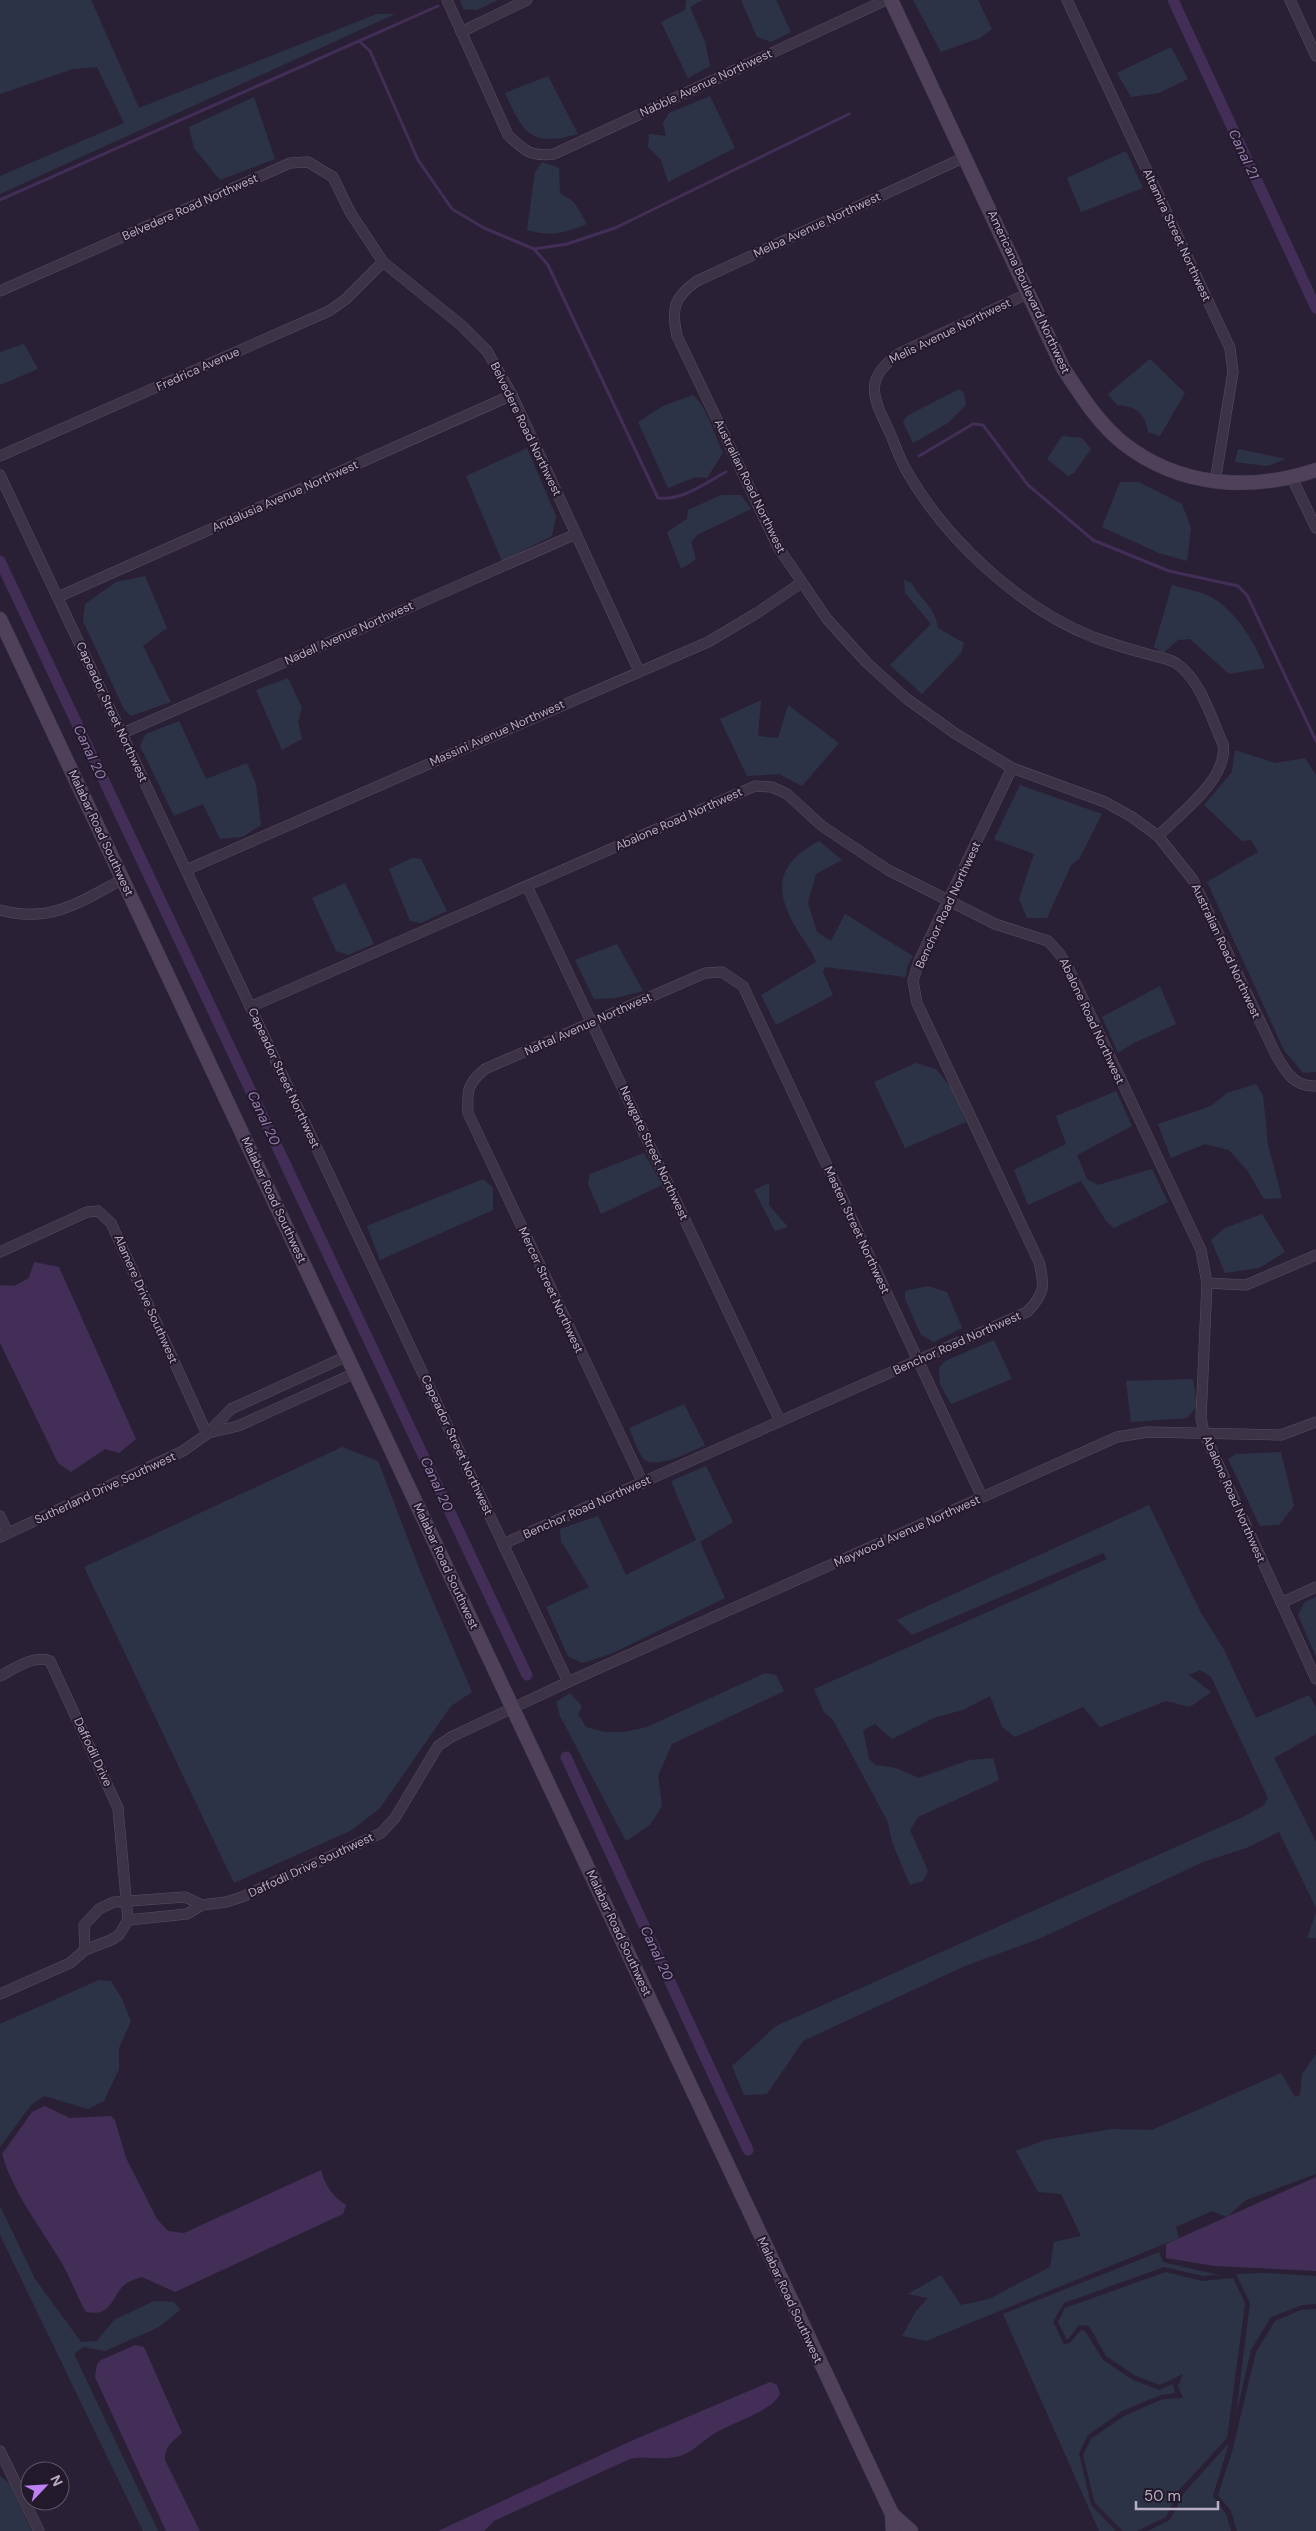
<svg xmlns="http://www.w3.org/2000/svg" width="1316" height="2531" font-family="'DM Sans',sans-serif">
<style>
.green{fill:#2d3346}
.water{fill:#422e56}
.lines{fill:none;stroke-linecap:round;stroke-linejoin:round}
.stream{stroke:#422e56;stroke-width:3}
.canal{stroke:#422e56;stroke-width:11}
.street-casing{stroke:#584e61;stroke-width:11}
.secondary-casing{stroke:#433a4d;stroke-width:15}
.street{stroke:#3d3346;stroke-width:10}
.secondary{stroke:#4e4159;stroke-width:14}
.labels{text-anchor:middle;dominant-baseline:central;stroke-width:4;stroke-linejoin:round;paint-order:stroke}
.street-label{font-size:12px;fill:#b9adc3;stroke:#22192b}
.water-label{font-size:14px;font-style:italic;fill:#967db0;stroke:#22192b}
</style>
<rect width="100%" height="100%" fill="#2a2036"/>
<g class="green">
<path d="M0,0H91L139,108L377,14H395L0,194V176L124,123L97,67L73,69L0,94Z"/>
<path d="M460,0H498L477,10L463,9Z"/>
<path d="M686,0H703L690,7L705,42L710,66L688,78L661,22L685,10Z"/>
<path d="M741,0H776L791,32L771,42L757,37Z"/>
<path d="M913,0H978L992,29L980,38L941,52Z"/>
<path d="M1171,47L1188,79L1159,93L1131,97L1117,73Z"/>
<path d="M548,76L578,134C530,147 524,134 505,93Z"/>
<path d="M710,96L735,148L668,182L661,160L648,147L649,134L666,136L663,123L669,113Z"/>
<path d="M254,97L275,159L220,180L194,148L189,127Z"/>
<path d="M1126,151L1143,188L1081,212L1067,178Z"/>
<path d="M542,162L559,168L560,193L574,202L587,224C565,233 550,237 527,230L535,172Z"/>
<path d="M24,344L38,369L0,385V352Z"/>
<path d="M1150,359L1185,393L1160,436L1148,432C1145,413 1136,406 1117,405L1108,394Z"/>
<path d="M959,389L964,393L966,405L948,423L913,443L903,422L907,416Z"/>
<path d="M693,395C708,409 714,434 723,453L707,478L696,477L668,488L638,422L663,406Z"/>
<path d="M1062,436L1082,438L1091,449L1074,473L1068,476L1047,459Z"/>
<path d="M527,448L556,516L552,536L502,561L466,476Z"/>
<path d="M1238,449L1286,459L1267,466L1235,462Z"/>
<path d="M1120,482H1139L1182,504L1191,528L1187,561L1159,553L1102,527Z"/>
<path d="M721,495H741L751,509L697,535L691,542L696,559L681,569L667,532L687,519L688,510Z"/>
<path d="M145,576L167,628L143,646L171,702L131,716L124,709L83,621L85,604L116,582Z"/>
<path d="M904,580L912,583C922,603 934,604 938,628L964,643L961,653L922,694L890,665L931,624L905,593Z"/>
<path d="M1172,585C1185,589 1205,592 1216,600C1238,615 1255,643 1265,668L1229,674L1190,639L1178,640L1163,653L1154,647Z"/>
<path d="M288,678L302,708L298,722L302,739L282,750L256,690Z"/>
<path d="M761,700L758,736L778,738L788,705L839,743L802,786L779,774L747,776L720,719Z"/>
<path d="M179,721L206,779L247,763L256,784L261,825L242,837L220,839L203,804L174,816L140,746L146,734Z"/>
<path d="M1235,750L1275,763L1305,758L1316,775V1072L1303,1073L1284,1050L1207,882L1258,852L1251,840L1242,841L1204,805L1232,772Z"/>
<path d="M1020,785L1102,814L1079,859L1071,865L1047,918H1027L1019,899L1034,854L994,839Z"/>
<path d="M819,841L842,860L816,874L808,903L817,932L831,941L845,914L913,956L907,967L906,977L825,967L823,972L833,995L776,1025L761,995L816,962C811,948 802,939 795,926C772,886 780,862 819,841Z"/>
<path d="M412,858L421,859L447,911L421,923L410,921L389,869Z"/>
<path d="M345,883L374,944L348,955L336,951L312,898Z"/>
<path d="M617,944L643,991L615,998L594,999L575,960Z"/>
<path d="M1160,986L1176,1024L1132,1044L1118,1053L1102,1017Z"/>
<path d="M916,1063L936,1069L953,1090L966,1122L905,1148L874,1082Z"/>
<path d="M1256,1084L1263,1095L1268,1145L1282,1198L1264,1199L1247,1170L1229,1150L1205,1144L1171,1158L1158,1124L1211,1106L1227,1093Z"/>
<path d="M1116,1091L1132,1126L1077,1155L1087,1179L1098,1185L1152,1169L1168,1202L1114,1228L1106,1221L1081,1181L1028,1205L1014,1170L1066,1144L1056,1116Z"/>
<path d="M644,1153L662,1185L601,1214L588,1184L590,1174Z"/>
<path d="M483,1179L493,1188V1210L380,1260L367,1226Z"/>
<path d="M769,1183V1205L788,1227L775,1231L754,1190Z"/>
<path d="M1262,1214L1285,1252L1259,1268L1225,1273L1211,1240L1225,1228Z"/>
<path d="M928,1286L947,1292L962,1328L934,1342L921,1335L905,1299V1291Z"/>
<path d="M994,1340L1012,1379L951,1404L940,1384L939,1368L945,1361Z"/>
<path d="M1193,1379L1197,1406L1187,1418L1131,1422L1126,1381Z"/>
<path d="M684,1404L705,1445C692,1451 653,1472 642,1457C637,1449 633,1437 629,1428Z"/>
<path d="M342,1447L378,1461L421,1573L472,1692L451,1706L380,1808L352,1830L234,1883L84,1567Z"/>
<path d="M1281,1452L1294,1506L1279,1525L1260,1526L1228,1459L1236,1454Z"/>
<path d="M706,1466L733,1522L700,1542L725,1598L613,1653L582,1663L568,1656L546,1607L589,1587L561,1541L560,1529L598,1516L626,1575L696,1540L671,1481Z"/>
<path d="M1149,1505L1201,1613L1223,1648L1256,1718L1309,1695L1316,1707V1734L1274,1758L1316,1842V1908L1279,1832L1246,1848L1203,1862L1041,1938L965,1966L803,2041L767,2094L744,2095L732,2066L776,2026L1243,1817L1264,1805L1268,1798L1211,1677L1200,1670L1189,1675L1211,1692L1190,1707L1166,1701L1100,1727L1083,1707L1015,1737L1002,1727L990,1696L963,1710L936,1717L892,1739L875,1724L863,1730L869,1759L876,1765L896,1768L919,1778L969,1760L993,1758L999,1780L918,1817L910,1830L928,1871L923,1881L910,1885L892,1842L888,1822L833,1720L824,1712L814,1689L1107,1559L1103,1553L912,1635L897,1620Z"/>
<path d="M1316,1597V1657L1298,1615L1305,1602Z"/>
<path d="M765,1673L776,1675L784,1691L672,1744L658,1776L662,1806L650,1825L626,1841L560,1716L556,1702L570,1693L582,1706L578,1714L586,1727L605,1732H624L647,1727Z"/>
<path d="M1316,1913V1938H1307Z"/>
<path d="M99,1980L111,1981L122,1999L131,2021L119,2048V2069L104,2101L88,2109L44,2096L31,2105L0,2147V2024Z"/>
<path d="M1316,2054V2174L1246,2200L1227,2217L1212,2211L1176,2227L1179,2238L926,2341L902,2336L916,2311L928,2298L908,2294L941,2275L961,2305L989,2299L1050,2267L1054,2242L1081,2236L1061,2194L1038,2192L1016,2151L1045,2140L1112,2129L1152,2130L1281,2073L1295,2097L1300,2095L1302,2074Z"/>
<path d="M0,2206L35,2279L81,2342L97,2341L114,2320L154,2301L174,2302L180,2310L159,2327L105,2351L83,2347L74,2354L158,2531H143L0,2235Z"/>
<path d="M1159,2252L1163,2262L1214,2274H1222L1203,2276L1164,2267L1064,2303L1053,2322L1064,2344L1070,2343L1081,2330L1085,2331L1103,2360L1133,2380L1159,2390L1173,2384L1175,2393L1161,2395L1122,2411L1088,2435L1079,2453L1091,2505L1116,2531H1099L1003,2314Z"/>
<path d="M1166,2272L1202,2281L1233,2278L1245,2303L1227,2438L1179,2490L1166,2517L1137,2531H1123L1095,2503L1083,2455L1091,2439L1124,2416L1163,2399L1183,2398L1178,2386L1183,2374L1160,2385L1136,2376L1106,2356L1089,2326L1079,2325L1067,2340L1058,2322L1065,2308Z"/>
<path d="M1265,2273L1316,2276V2304L1302,2305L1271,2317L1251,2350L1236,2415L1250,2303L1236,2274Z"/>
<path d="M1316,2309V2531H1237L1231,2511L1218,2495L1232,2452L1256,2352L1275,2321L1301,2310Z"/>
<path d="M1229,2443L1213,2496L1226,2514L1231,2531H1148L1170,2520L1184,2493Z"/>
<path d="M0,2476L9,2483L32,2531H0Z"/>
</g>
<g class="water">
<path d="M34,1262L59,1267L136,1439L119,1453L105,1449L71,1472L58,1463L0,1343V1285L14,1286L29,1278Z"/>
<path d="M45,2106L70,2118L111,2116L115,2120L126,2158L157,2219L168,2231L184,2233L321,2170C324,2184 334,2198 346,2205L343,2214L175,2292L142,2277C136,2279 129,2281 124,2285C111,2298 112,2317 86,2312C76,2295 70,2276 60,2260C39,2225 13,2193 2,2154L32,2112Z"/>
<path d="M1316,2177V2271L1215,2266L1166,2258V2244Z"/>
<path d="M135,2345L144,2347L182,2433C173,2441 164,2447 165,2460L200,2531H166L95,2377L97,2364L101,2360Z"/>
<path d="M770,2382L777,2385L780,2394C772,2412 729,2423 712,2435C702,2442 689,2455 676,2457C661,2460 645,2456 630,2459L494,2521L484,2531H438L631,2441Z"/>
</g>
<g class="lines">
<g class="stream">
<path d="M359,41L370,51L418,160L452,209L484,228L534,249L567,244L615,228L849,114"/>
<path d="M0,200L438,6"/>
<path d="M534,249L548,265L658,498C682,501 705,483 726,472"/>
<path d="M1315,306H1316"/>
<path d="M919,456L973,424L983,425L1028,485L1093,540L1169,571L1238,586L1247,595L1316,741"/>
</g>
<g class="canal">
<path d="M1173,0L1316,308"/>
<path d="M0,561L527,1675"/>
<path d="M566,1757L748,2150"/>
</g>
<g class="street-casing">
<g id="street">
<path d="M447,0L508,135C525,151 530,157 554,154L886,0"/>
<path d="M1067,0L1230,348L1233,372L1215,482"/>
<path d="M1290,0L1316,56"/>
<path d="M461,32L527,0"/>
<path d="M965,157L697,281C674,297 671,308 677,336L778,547L827,619L867,663L907,699L956,734L1012,768L1105,802L1132,817L1158,836L1193,880L1276,1055C1286,1072 1294,1087 1316,1086"/>
<path d="M0,291L290,163L308,162L333,177L350,212L383,262L461,325L487,351L512,395L639,671"/>
<path d="M1029,293L900,353C862,379 873,397 890,433C895,445 899,457 905,468C944,538 1018,607 1093,637C1112,644 1132,650 1151,655C1159,657 1169,659 1176,663C1201,680 1211,718 1223,744C1229,778 1180,814 1158,836"/>
<path d="M0,456L329,311L346,299L383,262"/>
<path d="M0,475L568,1682"/>
<path d="M1292,478L1316,528"/>
<path d="M58,597L512,395"/>
<path d="M123,733L576,534"/>
<path d="M186,870L708,642L757,613L801,583"/>
<path d="M527,886L780,1421"/>
<path d="M0,910C50,924 80,902 123,879"/>
<path d="M250,1007L755,786L772,787L787,794L822,826L888,870L995,924L1048,941L1059,953L1068,967L1201,1250L1207,1283L1201,1418L1204,1433L1316,1679"/>
<path d="M0,1252L87,1212L98,1211L111,1223L207,1434"/>
<path d="M1207,1283L1246,1285L1316,1255"/>
<path d="M208,1433L238,1426L355,1373"/>
<path d="M643,1483L468,1113C467,1090 467,1084 485,1069L705,973L722,972L743,986L982,1497"/>
<path d="M0,1516L8,1533"/>
<path d="M0,1537L183,1451L207,1434L231,1409L347,1356"/>
<path d="M503,1544L1027,1312C1045,1294 1045,1285 1039,1262L917,1003L913,981L919,961L1012,768"/>
<path d="M1281,1603L1316,1587"/>
<path d="M0,1676C14,1669 35,1654 50,1661L118,1808L128,1920L119,1935L111,1940L85,1950L84,1925L99,1909L114,1902L185,1897L202,1905"/>
<path d="M128,1920L187,1914L202,1905L226,1902L242,1897L381,1833L395,1818L438,1746L451,1737L568,1682L1117,1437L1148,1432L1281,1435L1316,1422"/>
<path d="M0,1994L70,1963L85,1950"/>
<path d="M0,2451L39,2531"/>
</g>
</g>
<g class="secondary-casing">
<g id="secondary">
<path d="M891,0L1063,368C1081,395 1098,423 1123,443C1179,487 1250,492 1316,470"/>
<path d="M0,619L892,2514L893,2531"/>
<path d="M892,2514L911,2531"/>
</g>
</g>
<use href="#street" class="street"/>
<use href="#secondary" class="secondary"/>
</g>
<g class="labels">
<g class="street-label">
<text transform="translate(706 83) rotate(-25)">Nabble Avenue Northwest</text>
<text transform="translate(190 207) rotate(-24)">Belvedere Road Northwest</text>
<text transform="translate(817 225) rotate(-25)">Melba Avenue Northwest</text>
<text transform="translate(1177 235) rotate(65)">Altamira Street Northwest</text>
<text transform="translate(1029 292) rotate(65)">Americana Boulevard Northwest</text>
<text transform="translate(950 331) rotate(-26)">Melis Avenue Northwest</text>
<text transform="translate(198 369) rotate(-24)">Fredrica Avenue</text>
<text transform="translate(526 429) rotate(64)">Belvedere Road Northwest</text>
<text transform="translate(750 486) rotate(64)">Australian Road Northwest</text>
<text transform="translate(285 496) rotate(-24)">Andalusia Avenue Northwest</text>
<text transform="translate(349 633) rotate(-24)">Nadell Avenue Northwest</text>
<text transform="translate(112 712) rotate(65)">Capeador Street Northwest</text>
<text transform="translate(497 733) rotate(-24)">Massini Avenue Northwest</text>
<text transform="translate(679 819) rotate(-24)">Abalone Road Northwest</text>
<text transform="translate(101 833) rotate(65)">Malabar Road Southwest</text>
<text transform="translate(948 905) rotate(-65)">Benchor Road Northwest</text>
<text transform="translate(1226 951) rotate(65)">Australian Road Northwest</text>
<text transform="translate(1092 1021) rotate(65)">Abalone Road Northwest</text>
<text transform="translate(588 1024) rotate(-24)">Naftal Avenue Northwest</text>
<text transform="translate(284 1078) rotate(65)">Capeador Street Northwest</text>
<text transform="translate(654 1153) rotate(65)">Newgate Street Northwest</text>
<text transform="translate(274 1200) rotate(65)">Malabar Road Southwest</text>
<text transform="translate(857 1230) rotate(65)">Masten Street Northwest</text>
<text transform="translate(551 1290) rotate(65)">Mercer Street Northwest</text>
<text transform="translate(146 1299) rotate(66)">Alamere Drive Southwest</text>
<text transform="translate(957 1343) rotate(-24)">Benchor Road Northwest</text>
<text transform="translate(457 1445) rotate(65)">Capeador Street Northwest</text>
<text transform="translate(105 1488) rotate(-25)">Sutherland Drive Southwest</text>
<text transform="translate(1234 1499) rotate(66)">Abalone Road Northwest</text>
<text transform="translate(587 1507) rotate(-24)">Benchor Road Northwest</text>
<text transform="translate(907 1531) rotate(-24)">Maywood Avenue Northwest</text>
<text transform="translate(446 1566) rotate(65)">Malabar Road Southwest</text>
<text transform="translate(93 1752) rotate(65)">Daffodil Drive</text>
<text transform="translate(311 1865) rotate(-25)">Daffodil Drive Southwest</text>
<text transform="translate(619 1933) rotate(65)">Malabar Road Southwest</text>
<text transform="translate(790 2300) rotate(65)">Malabar Road Southwest</text>
</g>
<g class="water-label">
<text transform="translate(1244 154) rotate(65)">Canal 21</text>
<text transform="translate(90 752) rotate(65)">Canal 20</text>
<text transform="translate(264 1118) rotate(65)">Canal 20</text>
<text transform="translate(437 1484) rotate(65)">Canal 20</text>
<text transform="translate(657 1953) rotate(65)">Canal 20</text>
</g>
</g>
<g transform="translate(45 2486) rotate(65)"><circle r="24" fill="#22192b" stroke="#5e5468"/>
<path d="M0-4L9 19L0 12L-9 19Z" fill="#bd81f5"/>
<text y="-8" font-size="14" font-weight="bold" text-anchor="middle" fill="#b9adc3">N</text>
</g>
<path d="M1136 2501v8h82v-8" fill="none" stroke="#b9adc3" stroke-width="2.5"/>
<text x="1144" y="2501" font-size="15" fill="#b9adc3" stroke="#22192b" stroke-width="4" paint-order="stroke">50 m</text>
</svg>
